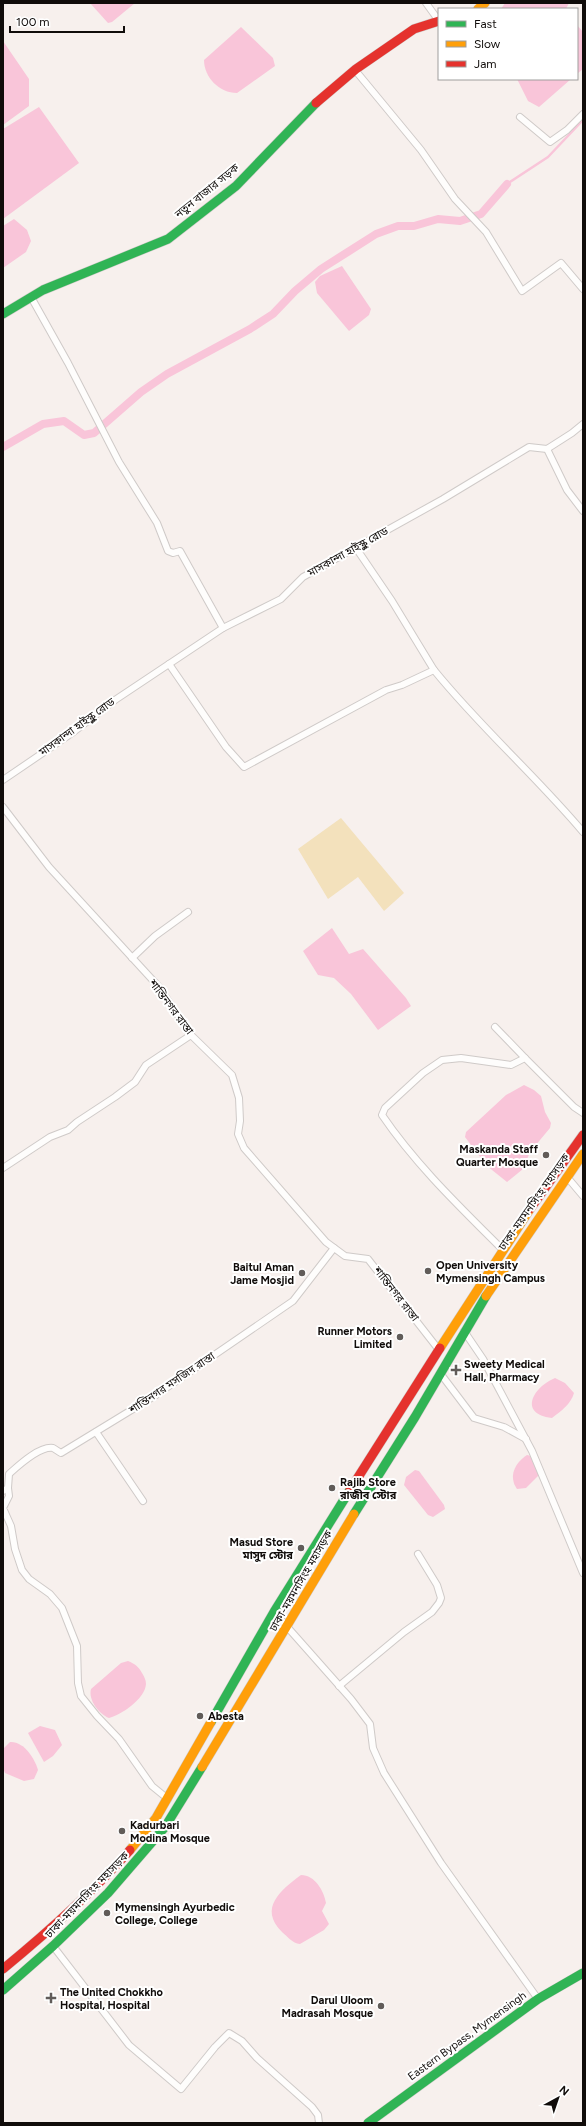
<svg xmlns="http://www.w3.org/2000/svg" width="586" height="2126" font-family="Figtree,'Noto Sans Bengali',sans-serif">
<style>
.green{fill:#f3e1bc}
.water{fill:#f9c5d9}
.lines{fill:none;stroke-linecap:round;stroke-linejoin:round}
.stream{stroke:#f9c5d9;stroke-width:2.5}
.canal{stroke:#f9c5d9;stroke-width:8}
.street-casing{stroke:#cfcac8;stroke-width:8}
.fast-casing{stroke:#cfcac8;stroke-width:10}
.slow-casing{stroke:#cfcac8;stroke-width:10}
.jam-casing{stroke:#cfcac8;stroke-width:10}
.street{stroke:#fefdfc;stroke-width:6}
.fast{stroke:#30b455;stroke-width:9}
.slow{stroke:#ff9f0a;stroke-width:9}
.jam{stroke:#e5322d;stroke-width:9}
.poi-dot{fill:#615c59;stroke:#fff;stroke-width:1.5}
.labels{text-anchor:middle;dominant-baseline:central;stroke-width:4;stroke-linejoin:round;paint-order:stroke}
.street-label{font-size:11px;fill:#100c0a;stroke:#fff}
.poi-label{font-size:11px;font-weight:bold;fill:#100c0a;stroke:#fff;text-anchor:start}
</style>
<rect width="100%" height="100%" fill="#f7f0ed"/>
<path class="green" d="M341,818L404,893L384,911L358,877L328,899L298,849Z"/>
<g class="water">
<path d="M90,3H135L112,22L108,23Z"/>
<path d="M505,3H569L566,9H501Z"/>
<path d="M577,25L583,32V69L577,74Z"/>
<path d="M241,27L273,58L275,66L237,93C219,93 204,77 204,60Z"/>
<path d="M3,41L29,79V106L3,125Z"/>
<path d="M517,79H571L539,107L528,101Z"/>
<path d="M39,107L79,163L3,219V129Z"/>
<path d="M14,219L27,230L31,241L26,252L3,268V226Z"/>
<path d="M342,266L371,309L369,315L349,331L317,293L315,282L320,276Z"/>
<path d="M332,928L349,954L363,949L406,998L411,1006L378,1030L351,994L334,978L318,975L303,951Z"/>
<path d="M524,1085L534,1090L541,1096L545,1112L551,1123L550,1128L530,1152L523,1169L507,1182L487,1166L465,1137L466,1132L506,1095Z"/>
<path d="M555,1378L565,1383L574,1393C571,1404 561,1411 552,1418C518,1414 533,1387 555,1378Z"/>
<path d="M527,1455L531,1456L538,1470V1476L526,1488L517,1489C508,1476 515,1463 527,1455Z"/>
<path d="M415,1470L419,1471L444,1505L445,1509L433,1517L428,1515L404,1485L406,1477Z"/>
<path d="M128,1661C135,1664 138,1666 142,1673C144,1676 146,1680 146,1684C145,1699 121,1715 109,1718C99,1714 88,1700 91,1689L121,1663Z"/>
<path d="M40,1726L55,1730L62,1745L53,1756L44,1762L28,1733Z"/>
<path d="M10,1742C24,1741 35,1759 38,1770L34,1779L24,1781L5,1773L3,1768V1749Z"/>
<path d="M301,1875C315,1875 324,1891 326,1903L322,1911L329,1924L324,1930L300,1944C292,1943 288,1937 282,1932C258,1908 281,1890 301,1875Z"/>
</g>
<g class="lines">
<path class="stream" d="M507,184L548,157L583,120"/>
<path class="canal" d="M3,447L43,424L64,421L84,435L94,433L141,392L167,374L250,329L273,314L295,291L321,269L376,234L398,226H414L438,219L460,221L481,214L507,184"/>
<g class="street-casing">
<g id="street">
<path d="M426,3L439,21"/>
<path d="M355,70L421,150L455,199L486,232L522,291L561,263L583,289"/>
<path d="M520,117L550,142L567,130L583,114"/>
<path d="M31,297L68,363L119,462L157,523L168,551L173,553L180,551L223,628"/>
<path d="M547,449L567,490L583,511"/>
<path d="M169,664L226,747L244,767L386,690L402,685L434,670L392,601L356,548"/>
<path d="M434,670C480,727 536,776 583,832"/>
<path d="M3,780L72,733L115,700L223,628L281,599L303,577L443,499L529,447L547,449L572,433L583,424"/>
<path d="M3,807L49,867L159,987L191,1035L232,1075L239,1098L240,1121L238,1134L244,1148L326,1242L345,1256L368,1259L439,1350"/>
<path d="M132,958L155,936L188,912"/>
<path d="M495,1027L525,1058"/>
<path d="M3,1168L50,1137L68,1130L77,1122L115,1097L135,1082L146,1065L191,1035"/>
<path d="M567,1177L583,1196"/>
<path d="M503,1250C460,1207 416,1165 382,1115L385,1108L423,1073L442,1060L461,1058L511,1065L525,1058L574,1107L583,1113"/>
<path d="M464,1331L483,1359L532,1451L583,1573"/>
<path d="M440,1373L474,1418L504,1427L526,1439"/>
<path d="M96,1432L143,1501"/>
<path d="M8,1488L9,1496L3,1508L11,1526L15,1549L22,1570L29,1579L50,1594L62,1608L77,1646L78,1683L81,1696L97,1716L119,1739L152,1786L168,1799"/>
<path d="M3,1491L8,1488L9,1474C18,1466 39,1446 53,1448C55,1449 59,1452 61,1453L156,1395L293,1301L334,1248"/>
<path d="M274,1612L351,1699L370,1724L373,1748L384,1773L441,1863L538,1999"/>
<path d="M339,1686L404,1632L432,1612L439,1603L441,1598L437,1585L418,1554"/>
<path d="M53,1946L129,2045L181,2089L215,2047L229,2033L242,2041L257,2058L312,2107L318,2115L319,2123"/>
</g>
</g>
<g class="fast-casing">
<g id="fast">
<path d="M3,314L43,290L168,239L236,186L316,103"/>
<path d="M354,1514L415,1417L486,1296"/>
<path d="M211,1722L274,1612L350,1490"/>
<path d="M3,1990L53,1946L108,1893L165,1827L202,1767"/>
<path d="M368,2123L538,1999L583,1973"/>
</g>
</g>
<g class="slow-casing">
<g id="slow">
<path d="M478,9L485,3"/>
<path d="M486,1296L583,1154"/>
<path d="M440,1348L530,1209"/>
<path d="M202,1767L354,1514"/>
<path d="M130,1850L156,1818L211,1722"/>
</g>
</g>
<g class="jam-casing">
<g id="jam">
<path d="M316,103L356,69L414,29L439,21"/>
<path d="M530,1209L583,1135"/>
<path d="M350,1490L440,1348"/>
<path d="M3,1969C48,1932 91,1894 130,1850"/>
</g>
</g>
<use href="#street" class="street"/>
<use href="#fast" class="fast"/>
<use href="#slow" class="slow"/>
<use href="#jam" class="jam"/>
</g>
<g class="poi-dot">
<circle cx="546" cy="1155" r="4"/>
<circle cx="428" cy="1271" r="4"/>
<circle cx="302" cy="1273" r="4"/>
<circle cx="400" cy="1337" r="4"/>
<path d="M454 1364h4v4h4v4h-4v4h-4v-4h-4v-4h4z"/>
<circle cx="332" cy="1488" r="4"/>
<circle cx="301" cy="1548" r="4"/>
<circle cx="200" cy="1716" r="4"/>
<circle cx="122" cy="1831" r="4"/>
<circle cx="107" cy="1913" r="4"/>
<path d="M49 1992h4v4h4v4h-4v4h-4v-4h-4v-4h4z"/>
<circle cx="381" cy="2006" r="4"/>
</g>
<g class="labels">
<g class="street-label">
<text transform="translate(207 191) rotate(-39)">নতুন বাজার সড়ক</text>
<text transform="translate(348 552) rotate(-29)">মাসকান্দা হাইস্কুল রোড</text>
<text transform="translate(77 727) rotate(-36)">মাসকান্দা হাইস্কুল রোড</text>
<text transform="translate(171 1007) rotate(53)">শান্তিনগর রাস্তা</text>
<text transform="translate(534 1202) rotate(-55)">ঢাকা-ময়মনসিংহ মহাসড়ক</text>
<text transform="translate(396 1294) rotate(52)">শান্তিনগর রাস্তা</text>
<text transform="translate(172 1383) rotate(-34)">শান্তিনগর মসজিদ রাস্তা</text>
<text transform="translate(301 1581) rotate(-60)">ঢাকা-ময়মনসিংহ মহাসড়ক</text>
<text transform="translate(87 1895) rotate(-46)">ঢাকা-ময়মনসিংহ মহাসড়ক</text>
<text transform="translate(467 2036) rotate(-36)">Eastern Bypass, Mymensingh</text>
</g>
<g class="poi-label">
<text x="538" y="1149" text-anchor="end">Maskanda Staff<tspan x="538" dy="13">Quarter Mosque</tspan></text>
<text x="436" y="1265">Open University<tspan x="436" dy="13">Mymensingh Campus</tspan></text>
<text x="294" y="1267" text-anchor="end">Baitul Aman<tspan x="294" dy="13">Jame Mosjid</tspan></text>
<text x="392" y="1331" text-anchor="end">Runner Motors<tspan x="392" dy="13">Limited</tspan></text>
<text x="464" y="1364">Sweety Medical<tspan x="464" dy="13">Hall, Pharmacy</tspan></text>
<text x="340" y="1482">Rajib Store<tspan x="340" dy="13">রাজীব স্টোর</tspan></text>
<text x="293" y="1542" text-anchor="end">Masud Store<tspan x="293" dy="13">মাসুদ স্টোর</tspan></text>
<text x="208" y="1716">Abesta</text>
<text x="130" y="1825">Kadurbari<tspan x="130" dy="13">Modina Mosque</tspan></text>
<text x="115" y="1907">Mymensingh Ayurbedic<tspan x="115" dy="13">College, College</tspan></text>
<text x="60" y="1992">The United Chokkho<tspan x="60" dy="13">Hospital, Hospital</tspan></text>
<text x="373" y="2000" text-anchor="end">Darul Uloom<tspan x="373" dy="13">Madrasah Mosque</tspan></text>
</g>
</g>
<rect width="586" height="2126" fill="none" stroke="#100c0a" stroke-width="8"/>
<rect x="438" y="8" width="140" height="72" fill="#ffffff" stroke="#9f9e9d"/>
<rect x="446" y="21" width="20" height="6" fill="#30b455" stroke="#9f9e9d"/>
<text x="474" y="28" font-size="12" fill="#100c0a">Fast</text>
<rect x="446" y="41" width="20" height="6" fill="#ff9f0a" stroke="#9f9e9d"/>
<text x="474" y="48" font-size="12" fill="#100c0a">Slow</text>
<rect x="446" y="61" width="20" height="6" fill="#e5322d" stroke="#9f9e9d"/>
<text x="474" y="68" font-size="12" fill="#100c0a">Jam</text>
<g transform="translate(558 2098) rotate(40)" stroke="#ffffff" stroke-width="3" paint-order="stroke">
<path d="M0-3L7 15L0 10L-7 15Z" fill="#100c0a"/>
<text y="-6" font-size="11" font-weight="bold" text-anchor="middle" fill="#100c0a">N</text>
</g>
<path d="M10 26v6h114v-6" fill="none" stroke="#100c0a" stroke-width="2"/>
<text x="16" y="26" font-size="12" fill="#100c0a" stroke="#ffffff" stroke-width="3" paint-order="stroke">100 m</text>
</svg>
